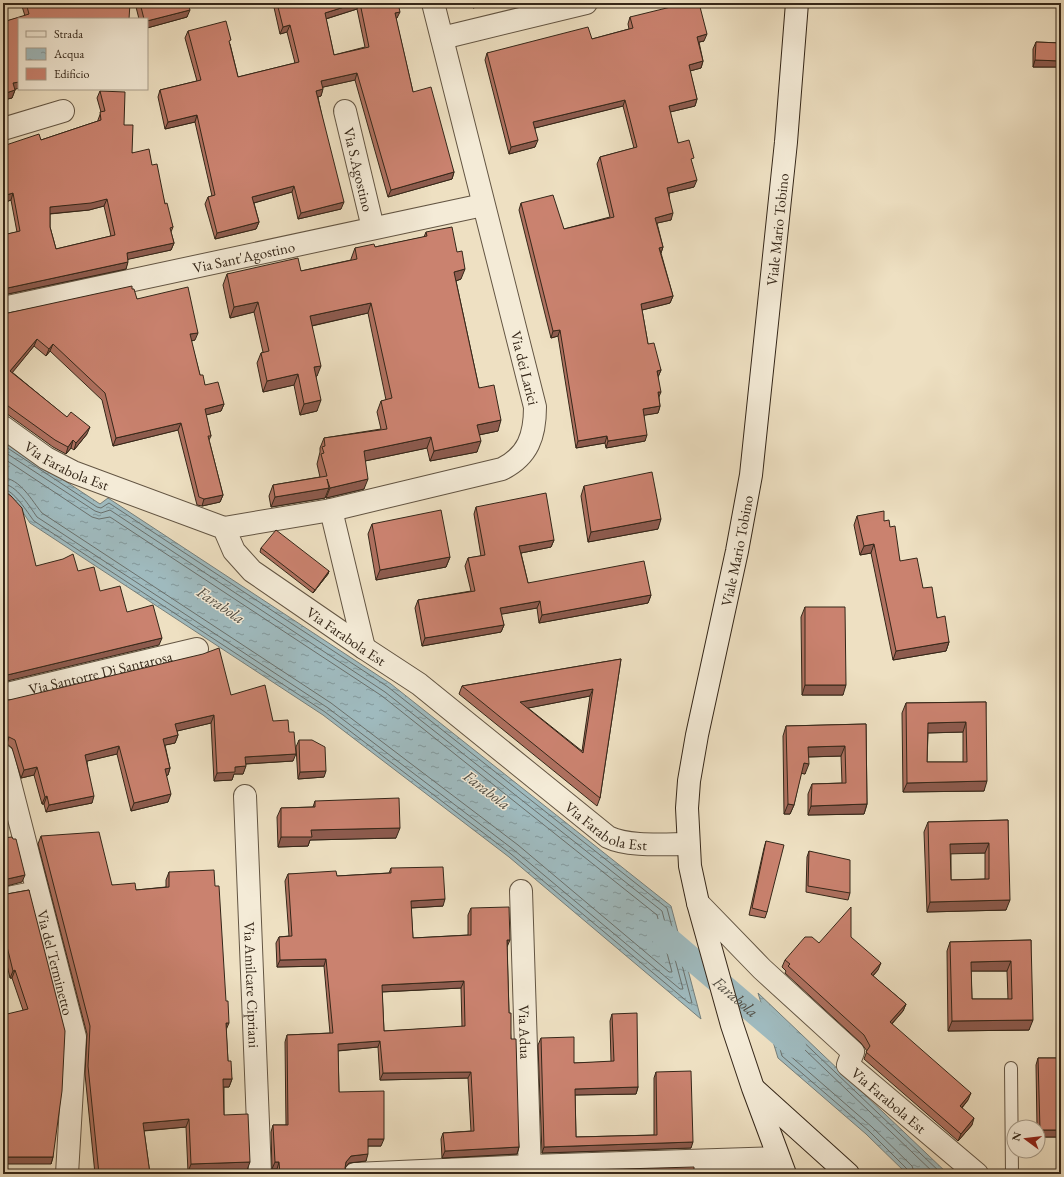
<svg xmlns="http://www.w3.org/2000/svg" width="1064" height="1177" font-family="'EB Garamond',serif">
<style>
.water{fill:url(#water-ripples);stroke:#757f7c}
.lines{fill:none;stroke-linecap:round;stroke-linejoin:round}
.shore{stroke:#6a706c;stroke-width:1}
.canal{stroke:#9fbabe;stroke-width:24}
.lane-casing{stroke:#635543;stroke-width:14}
.street-casing{stroke:#635543;stroke-width:24}
.secondary-casing{stroke:#352719;stroke-width:24}
.lane{stroke:#f4ebd7;stroke-width:12}
.street{stroke:#f4ebd7;stroke-width:22}
.secondary{stroke:#f4ebd7;stroke-width:22}
.wall{fill:#ae705f;stroke:#352719;fill-rule:evenodd}
.shaded-wall{fill:#8d5b4e;stroke:#352719}
.building{fill:#ca826f;stroke:#352719;fill-rule:evenodd}
.labels{text-anchor:middle;dominant-baseline:central;stroke-width:3;stroke-linejoin:round;paint-order:stroke}
.street-label{font-size:15px;fill:#352719;stroke:#f4ebd7}
.water-label{font-size:16px;font-style:italic;fill:#504c42;stroke:#f4ebd7}
</style>
<defs>
<pattern id="water-ripples" width="26" height="14" patternUnits="userSpaceOnUse"><rect width="26" height="14" fill="#9fbabe"/><path d="M2 4q2-2 4 0t4 0M15 11q2-2 4 0t4 0" fill="none" stroke="#82979a"/></pattern>
</defs>
<rect width="100%" height="100%" fill="#eee0c2"/>
<filter id="stains"><feTurbulence type="fractalNoise" baseFrequency=".005" numOctaves="4"/><feColorMatrix values="0 0 0 0 .2 0 0 0 0 .09 0 0 0 0 .02 0 0 0 .5 -.17"/></filter>
<radialGradient id="worn" r=".72"><stop offset=".6" stop-color="#630" stop-opacity="0"/><stop offset="1" stop-color="#630" stop-opacity=".3"/></radialGradient>
<g class="water">
<path d="M3,440L100,504L108,498L391,684L671,906L701,1019L509,857L323,715L30,523L20,508L3,491Z"/>
<path d="M758,993L948,1174H907L866,1134L778,1058Z"/>
</g>
<g class="lines">
<g class="shore">
<path d="M3,445L97,507L101,508L109,503L388,687L667,908L692,1003H689L511,854L325,712L34,521C27,512 14,490 3,489"/>
<path d="M3,451L95,511L101,513L110,510L385,692L662,911L683,989H680L514,850L328,708L37,517C30,507 16,484 3,484"/>
<path d="M3,458L92,517L99,519L110,517L382,696L657,915L672,972H669L518,845L331,703L42,513C32,501 20,478 3,478"/>
<path d="M909,1174L908,1170L869,1131L782,1056L770,1012H772L942,1174"/>
<path d="M915,1174L912,1166L872,1127L787,1053L780,1029H783L935,1174"/>
</g>
<path class="canal" id="s1" d="M659,931L794,1046"/>
<g class="lane-casing">
<g id="lane">
<path d="M3,894L37,887"/>
<path d="M1011,1068L1012,1174"/>
</g>
</g>
<g class="street-casing">
<g id="street">
<path d="M442,38L586,3"/>
<path id="s2" d="M345,111L373,228"/>
<path d="M3,129L63,111"/>
<path id="s3" d="M3,308L483,205"/>
<path id="s4" d="M3,427L46,458L73,472L224,528L234,551L252,571L364,648L419,684L608,837C628,847 665,844 688,844"/>
<path d="M331,510L364,648"/>
<path d="M224,528L331,510L502,469C528,456 535,436 535,407L433,3"/>
<path id="s5" d="M3,695L197,649"/>
<path id="s6" d="M3,756L75,1037L67,1174"/>
<path id="s7" d="M245,796L260,1174"/>
<path id="s8" d="M521,891L530,1174"/>
<path id="s9" d="M698,903L762,969L853,1052L848,1065L977,1174"/>
<path d="M355,1174L530,1166L778,1158"/>
</g>
</g>
<g class="secondary-casing">
<g id="secondary">
<path d="M755,1090L848,1174"/>
<path id="s10" d="M785,1174L753,1088L732,1025L698,903L690,866L687,808L689,781L697,735L737,551L751,475L786,142L797,3"/>
</g>
</g>
<use href="#lane" class="lane"/>
<use href="#street" class="street"/>
<use href="#secondary" class="secondary"/>
</g>
<g class="wall">
<path d="M21,3H130L19,19V88L15,89V90L12,98L3,100V22L25,16Z"/>
<path d="M135,3H188L187,17L147,28V19H139Z"/>
<path d="M273,3H398L397,18L396,19L413,92L454,172L452,179L388,197L355,80L323,87L321,96L318,97L341,209L298,219L292,192L254,203L259,222L256,229L215,239L205,204L208,197L212,196L195,122L165,129L158,97L160,90L197,81L185,38L188,31L230,44L238,77L295,63L287,32L280,34ZM357,9L365,47L334,55L326,19Z"/>
<path d="M472,3H490L473,8Z"/>
<path d="M630,17L704,41L699,42L703,61L701,68L690,71L697,99L695,106L670,112L678,143L692,163L694,187L669,193L671,220L657,223L663,247L661,253L673,296L670,303L642,310L648,344L661,370L658,377L659,398L660,406L658,413L644,415L645,441L606,448L605,443L576,448L558,336L551,338L519,210L521,203L564,229L610,217L597,164L600,157L634,148L623,106L535,128V147L509,154L485,60L487,53L592,39L629,29L628,24Z"/>
<path d="M1036,42L1061,43V67H1033V49Z"/>
<path d="M100,91L124,125L132,153L152,165L173,227L171,232L174,243L171,250L128,259L126,269L3,295V235L17,232L11,200L3,203V146L41,140L98,121V120L101,112L97,98ZM104,206L111,236L56,249L50,227V214L89,210Z"/>
<path d="M426,232L461,279L456,281L479,388L498,431L479,435L477,452L430,461L427,448L365,461L364,489L326,498L325,497V498L271,507L269,496L273,485L320,477L317,464L320,452V448L324,438L381,429L377,412L381,401L386,400L368,313L312,326L317,376H316L317,411L300,415L294,385L263,392L257,363L261,353L263,352L254,312L230,318L223,285L227,274L301,271L351,260V259L355,248L375,247L424,237Z"/>
<path d="M132,289L137,299L195,340L191,341L200,375L205,385L224,404L221,411L206,415L211,436L209,440L223,495L220,502L202,506L197,505L178,430L113,446L102,400L50,351L46,356L34,346L12,372L87,434L74,450L71,448L66,454L53,447L3,411V313H8Z"/>
<path d="M584,486L658,529L588,542L581,496Z"/>
<path d="M476,507L554,540L551,547L521,553L528,583L651,595L648,603L539,623L537,608L501,614L504,625L501,632L422,646L415,608L418,600L471,591L465,566L468,558L481,556L474,514Z"/>
<path d="M857,516L884,521L890,527L900,561L923,588L949,642L946,651L893,660L871,553L860,555L854,525Z"/>
<path d="M372,524L450,557L446,567L376,580L368,534Z"/>
<path d="M261,548L329,571L328,574L313,593L260,552Z"/>
<path d="M805,607L843,695H802L801,617Z"/>
<path d="M621,659L600,798L597,806L459,694L462,686ZM590,696L582,751L528,708Z"/>
<path d="M231,695L273,721L289,732L293,761L246,764L243,774H234L232,780L214,781L211,723L177,731L178,735L175,743L165,745L170,768L168,775L166,776L168,802L131,811L117,754L87,761L92,803L46,812L44,804H42L34,775L21,778L12,748L7,744H3V700Z"/>
<path d="M986,702L984,791L903,792L902,713L906,703ZM963,732V762H927L928,733Z"/>
<path d="M866,724L867,804L864,814L808,815V794L812,784L842,783L841,756L808,757L805,774L801,773L794,805L790,814H784L783,736L786,726Z"/>
<path d="M299,740L324,777L298,779L296,747Z"/>
<path d="M315,801L396,838L310,840L308,846L278,847L277,817L281,808L313,807Z"/>
<path d="M1008,820L1006,910L927,912L924,832L928,822ZM951,853H985V879L951,880Z"/>
<path d="M41,836L112,885L136,890L166,887V880L169,872L215,886L226,1029L228,1061L232,1079L229,1087H224V1115L247,1170L188,1172L186,1127L144,1131L150,1174H95L85,1074L87,1034L38,844Z"/>
<path d="M766,841L767,912L765,918L749,915L764,848Z"/>
<path d="M809,851L850,893L848,900L806,892L807,857Z"/>
<path d="M391,868L443,906L411,908L413,938L468,935V915L471,908L507,947L509,1013L519,1147L517,1154L442,1158L441,1139L443,1133L471,1131L468,1078L380,1080L378,1047L338,1051L339,1092L381,1146H368L366,1161L349,1163L345,1167V1168L347,1174H277V1169H272L271,1132L273,1125H286L285,1042L287,1035L330,1033L324,966L277,967L276,943L279,937L289,936L285,881L288,874L337,876L389,873ZM461,988L462,1027L384,1031L382,992Z"/>
<path d="M29,890L53,1157L51,1164L23,1010L12,978H10L3,948V894H7Z"/>
<path d="M851,937L878,970L873,976L906,1004L903,1011L892,1024L968,1100L962,1108L972,1125L958,1141L864,1059L867,1051L861,1043L785,973L786,971L782,967L785,960L819,943Z"/>
<path d="M1031,940L1029,1030L948,1031L947,951L950,942ZM971,971H1007L1008,999H972Z"/>
<path d="M612,1014L638,1087L636,1094L575,1095L576,1137L654,1135V1078L656,1072L691,1148L542,1153L538,1045L541,1038L574,1063L611,1062L610,1021Z"/>
<path d="M1038,1058H1061V1137H1038V1127H1037L1036,1065Z"/>
</g>
<g class="shaded-wall">
<path d="M357,3H359L357,9L322,20L325,13Z"/>
<path d="M475,3H490L473,8Z"/>
<path d="M190,10L187,17L147,28V21Z"/>
<path d="M400,12L397,18L393,19L395,13Z"/>
<path d="M290,25L287,32L280,34L283,27Z"/>
<path d="M707,34L704,41L695,43L697,37Z"/>
<path d="M1035,60L1061,61V67H1033Z"/>
<path d="M703,61L701,68L686,72L689,65Z"/>
<path d="M357,73L355,80L319,88L321,81Z"/>
<path d="M19,82V88L10,91L13,83Z"/>
<path d="M323,89L321,96L314,98L316,91Z"/>
<path d="M15,90L12,98L3,100V94Z"/>
<path d="M697,99L695,106L666,113L669,106Z"/>
<path d="M625,100L623,106L531,129L533,122Z"/>
<path d="M197,115L195,122L165,129L168,122Z"/>
<path d="M538,140L535,147L509,154L511,147Z"/>
<path d="M454,172L452,179L388,197L391,190Z"/>
<path d="M697,180L694,187L665,194L667,188Z"/>
<path d="M294,186L292,192L250,204L252,197Z"/>
<path d="M13,193L11,200L3,203V196Z"/>
<path d="M107,199L104,206L89,210L47,214L50,207Z"/>
<path d="M344,202L341,209L298,219L301,213Z"/>
<path d="M673,213L671,220L653,224L655,218Z"/>
<path d="M259,222L256,229L215,239L217,233Z"/>
<path d="M174,243L171,250L125,260L127,253Z"/>
<path d="M663,247L661,253L659,248Z"/>
<path d="M128,262L126,269L3,295V289Z"/>
<path d="M465,269L461,279L450,283L454,272Z"/>
<path d="M673,296L670,303L638,311L641,304Z"/>
<path d="M258,302L254,312L230,318L234,307Z"/>
<path d="M371,303L368,313L306,327L310,316Z"/>
<path d="M560,330L558,336L551,338L553,331Z"/>
<path d="M198,333L195,340L187,342L190,334Z"/>
<path d="M37,339L34,346L8,378L10,371Z"/>
<path d="M53,344L50,351L46,356L49,349Z"/>
<path d="M321,366L317,376L310,378L314,367Z"/>
<path d="M661,370L658,377L657,371Z"/>
<path d="M298,374L294,385L263,392L267,381Z"/>
<path d="M658,392H661L658,399Z"/>
<path d="M321,400L317,411L300,415L304,404Z"/>
<path d="M224,404L221,411L202,416L205,409Z"/>
<path d="M660,406L658,413L640,416L643,409Z"/>
<path d="M501,420L498,431L473,436L477,425Z"/>
<path d="M181,423L178,430L113,446L116,438Z"/>
<path d="M90,427L87,434L74,450L76,443Z"/>
<path d="M647,435L645,441L606,448L608,441Z"/>
<path d="M607,436L605,443L576,448L578,441Z"/>
<path d="M431,437L427,448L360,462L364,451Z"/>
<path d="M73,440L71,448L66,454L68,447Z"/>
<path d="M481,441L477,452L430,461L434,451Z"/>
<path d="M368,479L364,489L326,498L330,488Z"/>
<path d="M329,488L325,498L271,507L275,497Z"/>
<path d="M223,495L220,502L202,506L204,499Z"/>
<path d="M661,519L658,529L588,542L591,532Z"/>
<path d="M554,540L551,547L516,554L519,546Z"/>
<path d="M874,544L871,553L860,555L864,546Z"/>
<path d="M450,557L446,567L376,580L380,570Z"/>
<path d="M329,571L328,574L313,593L315,590Z"/>
<path d="M651,595L648,603L539,623L542,615Z"/>
<path d="M540,601L537,608L497,615L500,608Z"/>
<path d="M504,625L501,632L422,646L425,638Z"/>
<path d="M162,638L159,645L3,682V676Z"/>
<path d="M949,642L946,651L893,660L896,651Z"/>
<path d="M805,685H846L843,695H802Z"/>
<path d="M593,689L590,696L518,710L520,702Z"/>
<path d="M214,715L211,723L173,732L175,724Z"/>
<path d="M966,722L963,732L924,733L928,723Z"/>
<path d="M178,735L175,743L161,746L163,739Z"/>
<path d="M3,737H9L7,744H3Z"/>
<path d="M119,746L117,754L83,762L85,755Z"/>
<path d="M845,746L841,756L805,757L808,747Z"/>
<path d="M296,754L293,761L243,764L245,757Z"/>
<path d="M804,763L809,764L805,774L800,773Z"/>
<path d="M246,766L243,774H234L232,780L214,781L217,773L235,767Z"/>
<path d="M37,767L34,775L21,778L24,770Z"/>
<path d="M170,768L168,775L162,777L165,769Z"/>
<path d="M326,771L324,777L298,779L300,772Z"/>
<path d="M987,781L984,791L903,792L907,783Z"/>
<path d="M171,794L168,802L131,811L134,803Z"/>
<path d="M47,796L44,804H42L45,797Z"/>
<path d="M94,796L92,803L46,812L49,805Z"/>
<path d="M788,804L794,805L790,814H784Z"/>
<path d="M867,804L864,814L808,815L811,806Z"/>
<path d="M6,814L3,821V815Z"/>
<path d="M400,828L396,838L310,840L308,846L278,847L281,837L311,830Z"/>
<path d="M989,843L985,853L947,854L950,844Z"/>
<path d="M25,875L22,882L3,887V880Z"/>
<path d="M445,899L443,906L408,908L411,901Z"/>
<path d="M1010,900L1006,910L927,912L930,902Z"/>
<path d="M507,940H510L507,947Z"/>
<path d="M326,959L324,966L277,967L280,960Z"/>
<path d="M1011,961L1007,971H967L971,962Z"/>
<path d="M881,963L878,970L868,981L871,974Z"/>
<path d="M15,970L12,978H10L13,971Z"/>
<path d="M464,981L461,988L379,992L382,985Z"/>
<path d="M906,1004L903,1011L887,1029L890,1022Z"/>
<path d="M1033,1020L1029,1030L948,1031L952,1021Z"/>
<path d="M226,1023H229L226,1030Z"/>
<path d="M380,1041L378,1047L335,1051L338,1044Z"/>
<path d="M471,1072L468,1078L380,1080L383,1073Z"/>
<path d="M223,1079H232L229,1087H221Z"/>
<path d="M638,1087L636,1094L573,1095L575,1089Z"/>
<path d="M971,1093L968,1100L957,1113L960,1106Z"/>
<path d="M974,1118L972,1125L958,1141L961,1134Z"/>
<path d="M189,1119L186,1127L140,1131L143,1123Z"/>
<path d="M1040,1130H1061V1137H1038V1135Z"/>
<path d="M368,1139H384L381,1146H366Z"/>
<path d="M693,1142L691,1148L542,1153L544,1147Z"/>
<path d="M519,1147L517,1154L442,1158L445,1151Z"/>
<path d="M368,1154L366,1161L349,1163L344,1169L346,1162L351,1156Z"/>
<path d="M3,1157H53L51,1164H3Z"/>
<path d="M250,1162L247,1170L188,1172L191,1164Z"/>
<path d="M275,1162H279L277,1169H272Z"/>
</g>
<g class="building">
<path d="M26,3H130L129,19H19V82L13,83L15,90L3,94V22L29,14Z"/>
<path d="M140,3H188L190,10L147,21V19H144Z"/>
<path d="M277,3H357L325,13L334,55L369,47L360,3H398L400,12L395,13L413,92L431,87L454,172L391,190L357,73L321,81L323,89L316,91L344,202L301,213L294,186L252,197L259,222L217,233L208,197L215,195L197,115L168,122L160,90L201,80L188,31L226,21L231,40L229,41L238,77L299,62L290,25L283,27Z"/>
<path d="M687,3H699L707,34L697,37L703,61L689,65L697,99L669,106L678,143L689,140L694,158L691,159L697,180L667,188L673,213L655,218L663,247L659,248L673,296L641,304L648,344L654,343L661,370L657,371L661,392H658L660,406L643,409L647,435L608,441L607,436L578,441L560,330L553,331L521,203L553,195L564,229L614,217L600,157L637,147L625,100L533,122L538,140L511,147L487,53L588,27L592,39L633,28L630,17Z"/>
<path d="M1036,42L1061,43V61L1035,60Z"/>
<path d="M100,91L125,92L124,125H133L132,153L149,149L152,165L157,164L165,204L167,203L173,227L170,228L174,243L127,253L128,262L3,289V235L20,231L13,193L3,196V146L39,134L41,140L101,120L100,112L105,111ZM107,199L115,235L56,249L50,227V207L91,203Z"/>
<path d="M452,227L457,252L462,251L465,269L454,272L479,388L494,385L501,420L477,425L481,441L434,451L431,437L364,451L368,479L330,488L327,479L329,488L275,497L273,485L327,476L321,454L324,453L322,447L325,446L324,438L387,429L381,401L392,398L371,303L310,316L321,366L314,367L321,400L304,404L298,374L267,381L261,353L269,351L258,302L234,307L227,274L298,258L301,271L357,259L355,248L374,244L375,247L427,236L426,232Z"/>
<path d="M132,286V289H134L137,299L188,287L198,333L190,334L200,375H203L205,385L218,382L224,404L205,409L211,436H208L223,495L204,499L199,497L181,423L116,438L105,393L53,344L49,349L37,339L10,371L67,417L71,412L90,427L76,443L73,440L68,447L55,440L12,409L3,402V313H8Z"/>
<path d="M652,472L661,519L591,532L584,486Z"/>
<path d="M3,490L11,496L22,508L36,566L63,559L73,554L78,571L94,567L100,591L120,586L127,612L153,605L162,638L3,676Z"/>
<path d="M546,493L554,540L519,546L528,583L644,561L651,595L542,615L540,601L500,608L504,625L425,638L418,600L475,591L468,558L485,555L476,507Z"/>
<path d="M441,510L450,557L380,570L372,524Z"/>
<path d="M884,511V521L889,520L890,527L895,526L900,561L917,558L923,588L932,587L937,618L945,616L949,642L896,651L874,544L864,546L857,516Z"/>
<path d="M276,530L329,571L315,590L261,548Z"/>
<path d="M805,607H845L846,685H805Z"/>
<path d="M219,648L231,695L265,685L273,721L288,720L289,732H294L296,754L245,757L246,766L235,767V772L217,773L214,715L175,724L178,735L163,739L170,768L165,769L171,794L134,803L119,746L85,755L94,796L49,805L47,796L45,797L37,767L24,770L15,740L9,737H3V700H9L203,654Z"/>
<path d="M621,659L600,798L462,686ZM593,689L583,753L520,702Z"/>
<path d="M986,702L987,781L907,783L906,703ZM966,722L967,762H927L928,723Z"/>
<path d="M866,724L867,804L811,806L812,784L846,783L845,746L808,747L809,764L804,763L794,805L788,804L786,726Z"/>
<path d="M299,740H312L325,747L326,771L300,772Z"/>
<path d="M399,798L400,828L311,830L312,837H281V808L315,807V801Z"/>
<path d="M3,803L6,814L3,815Z"/>
<path d="M1008,820L1010,900L930,902L928,822ZM989,843V879L951,880L950,844Z"/>
<path d="M99,832L112,885L135,883L136,890L169,887V872L214,870L215,886H219L226,1001H228L229,1023H226L228,1061H231L232,1079H223L224,1115L248,1114L250,1162L191,1164L189,1119L143,1123L150,1174H99L88,1066L90,1026L41,836Z"/>
<path d="M12,837L13,839H16L25,875L3,880V838Z"/>
<path d="M766,841L784,845L767,912L752,908Z"/>
<path d="M809,851L850,860V893L808,886Z"/>
<path d="M443,867L445,899L411,901L413,938L471,935V908L509,907L510,940H507L509,1013H511V1039H516L519,1147L445,1151L443,1133L474,1131L471,1072L383,1073L380,1041L338,1044L339,1092L384,1091V1139H368V1154L351,1156L346,1162L345,1168L347,1174H280L279,1162H275L273,1125H288L287,1035L333,1033L326,959L280,960L279,937L292,936L288,874L336,871L337,876L391,873V868ZM464,981L465,1026L384,1031L382,985Z"/>
<path d="M29,890L65,1031L62,1091L53,1157H3V1015L28,1009L15,970L13,971L3,930V894H7Z"/>
<path d="M851,907V937L881,963L871,974L906,1004L890,1022L971,1093L960,1106L974,1118L961,1134L866,1052L870,1046L864,1035L788,966L790,964L785,960L805,937H812L819,943Z"/>
<path d="M1031,940L1033,1020L952,1021L950,942ZM1011,961L1012,999H972L971,962Z"/>
<path d="M637,1013L638,1087L575,1089L576,1137L657,1135L656,1072L691,1071L693,1142L544,1147L541,1038L574,1037V1063L614,1061L612,1014Z"/>
<path d="M1038,1058H1061V1130H1040Z"/>
<path d="M694,1167V1174H551V1171Z"/>
<path d="M515,1173V1174H483Z"/>
</g>
<g class="labels">
<g class="street-label">
<text stroke="none"><textPath href="#s2" startOffset="60">Via S.Agostino</textPath></text>
<text stroke="none"><textPath href="#s10" startOffset="967">Viale Mario Tobino</textPath></text>
<text stroke="none"><textPath href="#s3" startOffset="246">Via Sant'Agostino</textPath></text>
<text transform="translate(525 368) rotate(76)">Via dei Larici</text>
<text stroke="none"><textPath href="#s4" startOffset="75">Via Farabola Est</textPath></text>
<text stroke="none"><textPath href="#s10" startOffset="643">Viale Mario Tobino</textPath></text>
<text stroke="none"><textPath href="#s4" startOffset="411">Via Farabola Est</textPath></text>
<text stroke="none"><textPath href="#s5" startOffset="100">Via Santorre Di Santarosa</textPath></text>
<text stroke="none"><textPath href="#s4" startOffset="735">Via Farabola Est</textPath></text>
<text stroke="none"><textPath href="#s6" startOffset="213">Via del Terminetto</textPath></text>
<text stroke="none"><textPath href="#s7" startOffset="189">Via Amilcare Cipriani</textPath></text>
<text stroke="none"><textPath href="#s8" startOffset="141">Via Adua</textPath></text>
<text stroke="none"><textPath href="#s9" startOffset="283">Via Farabola Est</textPath></text>
</g>
<g class="water-label">
<text transform="translate(221 605) rotate(34)">Farabola</text>
<text transform="translate(487 790) rotate(37)">Farabola</text>
<text stroke="none"><textPath href="#s1" startOffset="101">Farabola</textPath></text>
</g>
</g>
<rect width="1064" height="1177" fill="none" stroke="#eee0c2" stroke-width="16"/>
<rect x="4" y="4" width="1056" height="1169" fill="none" stroke="#352719" stroke-width="2"/>
<rect x="8" y="8" width="1048" height="1161" fill="none" stroke="#352719"/>
<rect x="18" y="18" width="130" height="72" fill="#f4ebd7" stroke="#a89d8b"/>
<rect x="26" y="31" width="20" height="6" fill="#f4ebd7" stroke="#a89d8b"/>
<text x="54" y="38" font-size="12" fill="#352719">Strada</text>
<rect x="26" y="48" width="20" height="12" fill="url(#water-ripples)" stroke="#a89d8b"/>
<text x="54" y="58" font-size="12" fill="#352719">Acqua</text>
<rect x="26" y="68" width="20" height="12" fill="#ca826f" stroke="#a89d8b"/>
<text x="54" y="78" font-size="12" fill="#352719">Edificio</text>
<g transform="translate(1026 1139) rotate(285)"><circle r="19" fill="#f4ebd7" stroke="#a89d8b"/>
<path d="M0-3L7 15L0 10L-7 15Z" fill="#8f2418"/>
<text y="-6" font-size="11" font-weight="bold" text-anchor="middle" fill="#352719">N</text>
</g>
<rect width="100%" height="100%" filter="url(#stains)"/>
<rect width="100%" height="100%" fill="url(#worn)"/>
</svg>
